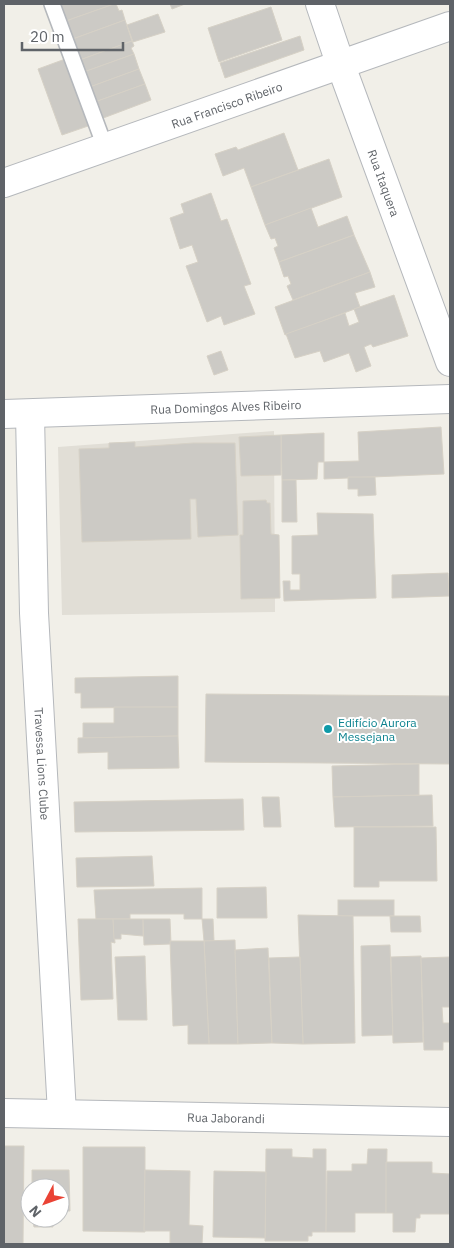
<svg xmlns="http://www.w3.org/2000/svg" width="454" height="1248" font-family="'IBM Plex Sans',sans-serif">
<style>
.education{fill:#e1ded6}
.building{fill:#cccac5;stroke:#d6d1c6}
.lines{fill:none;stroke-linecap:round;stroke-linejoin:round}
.lane-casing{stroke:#b5b8bc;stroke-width:18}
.street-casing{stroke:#b5b8bc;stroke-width:30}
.lane{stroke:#fff;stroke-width:15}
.street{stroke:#fff;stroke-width:28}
.culture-dot{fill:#0f9aa8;stroke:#fff;stroke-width:2}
.labels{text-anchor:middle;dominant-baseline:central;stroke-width:4;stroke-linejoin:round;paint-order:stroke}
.street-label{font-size:12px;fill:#5f6368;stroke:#fff}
.culture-label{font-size:12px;fill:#0d838f;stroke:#fff;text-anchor:start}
</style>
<rect width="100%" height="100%" fill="#f1efe8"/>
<path class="education" d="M274,431L275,612L62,615L58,447Z"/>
<g class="building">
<path d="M57,4H114L63,22Z"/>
<path d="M114,4H116L119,11L122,10L125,20L70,40L63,22Z"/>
<path d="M170,4H185L172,9Z"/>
<path d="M271,7L282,40L219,62L208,28Z"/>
<path d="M158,14L165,32L133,42L127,25Z"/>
<path d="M125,20L132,41L77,61L70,40Z"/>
<path d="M300,36L304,50L225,78L220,63Z"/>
<path d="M132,41L134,46L131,48L134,54L81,73L77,61Z"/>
<path d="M134,54L139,69L87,88L81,73Z"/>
<path d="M68,58L91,125L62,135L38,69Z"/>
<path d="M139,69L145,84L92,103L87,88Z"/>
<path d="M145,84L151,100L98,120L92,103Z"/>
<path d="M284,133L298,170L251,187L244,168L223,176L215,154L236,147L238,150Z"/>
<path d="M329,159L342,197L265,225L251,187Z"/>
<path d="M211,193L221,221L227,219L251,284L244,286L255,314L224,325L221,316L207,322L186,266L198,262L192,245L180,249L170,218L184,213L181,204Z"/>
<path d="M311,208L318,227L347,216L354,235L279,262L274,248L278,246L275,238L271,239L265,225Z"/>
<path d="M354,235L370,272L293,300L287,286L291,284L288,276L284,277L279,262Z"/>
<path d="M370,272L375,287L355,293L360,307L285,335L275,307Z"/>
<path d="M394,295L408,336L373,347L371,344L364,347L371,366L356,372L349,353L324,362L320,351L295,358L286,334L345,313L349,326L359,322L354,309Z"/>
<path d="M221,351L228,370L214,375L207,356Z"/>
<path d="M441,427L444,474L324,479V462L359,461L358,432Z"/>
<path d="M324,433V462H318L317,479L282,480L281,435Z"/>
<path d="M281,435V475L241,476L239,437Z"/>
<path d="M135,442V447L194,443H235L238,535L198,537L196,499H190L191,539L82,542L79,449L109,448V443Z"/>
<path d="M348,477H375L376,495L358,496V489H348Z"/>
<path d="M282,480H296L297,522H282Z"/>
<path d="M266,500L267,503H270L271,534L279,535L280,598L241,599L240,535H243V501Z"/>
<path d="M317,513L373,514L376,598L284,601L283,581H290V590H300V574H292V536L318,535Z"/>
<path d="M448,573L449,596L392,598V575Z"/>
<path d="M178,676V707L81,708V693H75V678Z"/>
<path d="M206,694L450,696V764L205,762Z"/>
<path d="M114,707H178V736L83,738V723H114Z"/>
<path d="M178,736L179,768L108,769V752L78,753V738Z"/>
<path d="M419,764V795L333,797L332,766Z"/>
<path d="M432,795L433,826L335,827L333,797Z"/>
<path d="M262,797H279L281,827H264Z"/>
<path d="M243,799L244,830L75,832L74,802Z"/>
<path d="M354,827H436L437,881H379V887H354Z"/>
<path d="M152,856L154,886L77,887L76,858Z"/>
<path d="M266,887L267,918H217V888Z"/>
<path d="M202,888V919H184V914H130V919H96L94,890Z"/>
<rect x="338" y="900" width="56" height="16"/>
<path d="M298,915L353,916L355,1043L303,1044Z"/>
<path d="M390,916H420L421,932H391Z"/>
<path d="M78,919H113L115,943L111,942L113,999L81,1000Z"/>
<path d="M113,919H143V936L121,934V939H114Z"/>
<path d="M143,919H170L171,944L144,945Z"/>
<path d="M202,919H213L214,941H204Z"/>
<path d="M235,940L238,1044H209L204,941Z"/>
<path d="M170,941H204L209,1044H188V1025L173,1026Z"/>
<path d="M390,945L393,1035L362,1036L361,946Z"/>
<path d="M268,948L272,1043L238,1044L235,950Z"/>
<path d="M145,956L147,1020H118L115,957Z"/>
<path d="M421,956L423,1042L393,1043L391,957Z"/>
<path d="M300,957L303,1044L272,1043L269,958Z"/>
<path d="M450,957V1007H442L443,1023H450V1042H443V1050H424L421,958Z"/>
<path d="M4,1146H24L23,1244H4Z"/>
<path d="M83,1147H145V1232L83,1231Z"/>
<path d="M266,1149H292V1157L313,1158V1149H326V1232H312V1236H308V1241H265Z"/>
<path d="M368,1149H387L386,1213H355V1232H326L327,1171H352V1164H367Z"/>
<path d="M386,1162H432V1173L450,1174V1214H420V1218H416L415,1232H393V1213H386Z"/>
<path d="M32,1170H69L70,1211H60V1188H32Z"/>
<path d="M145,1170L190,1171L189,1225L203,1226L202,1244H170V1231H144Z"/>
<path d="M214,1171L266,1172L265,1238L213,1237Z"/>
<path d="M32,1218H53V1227H34Z"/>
</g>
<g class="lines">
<g class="lane-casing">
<path id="lane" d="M52,4L105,147"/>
</g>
<g class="street-casing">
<g id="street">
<path id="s1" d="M320,4L340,63L450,362"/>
<path id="s2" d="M4,183L450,26"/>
<path id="s3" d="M4,414L450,399"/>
<path id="s4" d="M30,414L34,613L62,1113"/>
<path id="s5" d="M4,1113L450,1122"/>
</g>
</g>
<use href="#lane" class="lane"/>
<use href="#street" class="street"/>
</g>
<circle class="culture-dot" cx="328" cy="729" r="5"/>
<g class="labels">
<g class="street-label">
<text stroke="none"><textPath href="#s2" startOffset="236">Rua Francisco Ribeiro</textPath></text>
<text stroke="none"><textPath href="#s1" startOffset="190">Rua Itaquera</textPath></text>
<text stroke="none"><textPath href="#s3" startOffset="222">Rua Domingos Alves Ribeiro</textPath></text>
<text stroke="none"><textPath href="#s4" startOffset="350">Travessa Lions Clube</textPath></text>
<text stroke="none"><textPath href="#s5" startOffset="222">Rua Jaborandi</textPath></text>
</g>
<g class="culture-label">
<text x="338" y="722">Edifício Aurora<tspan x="338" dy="14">Messejana</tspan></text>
</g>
</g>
<rect width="454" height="1248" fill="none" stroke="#5f6368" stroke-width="10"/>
<g transform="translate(45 1203) rotate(229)"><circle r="24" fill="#ffffff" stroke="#bfc1c3"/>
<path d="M0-4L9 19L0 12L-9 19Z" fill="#ea4335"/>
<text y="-8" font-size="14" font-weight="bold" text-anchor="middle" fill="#5f6368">N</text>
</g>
<path d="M22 42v8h101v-8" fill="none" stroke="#5f6368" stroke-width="2.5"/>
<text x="30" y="42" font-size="15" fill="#5f6368" stroke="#ffffff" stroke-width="4" paint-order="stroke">20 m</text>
</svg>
